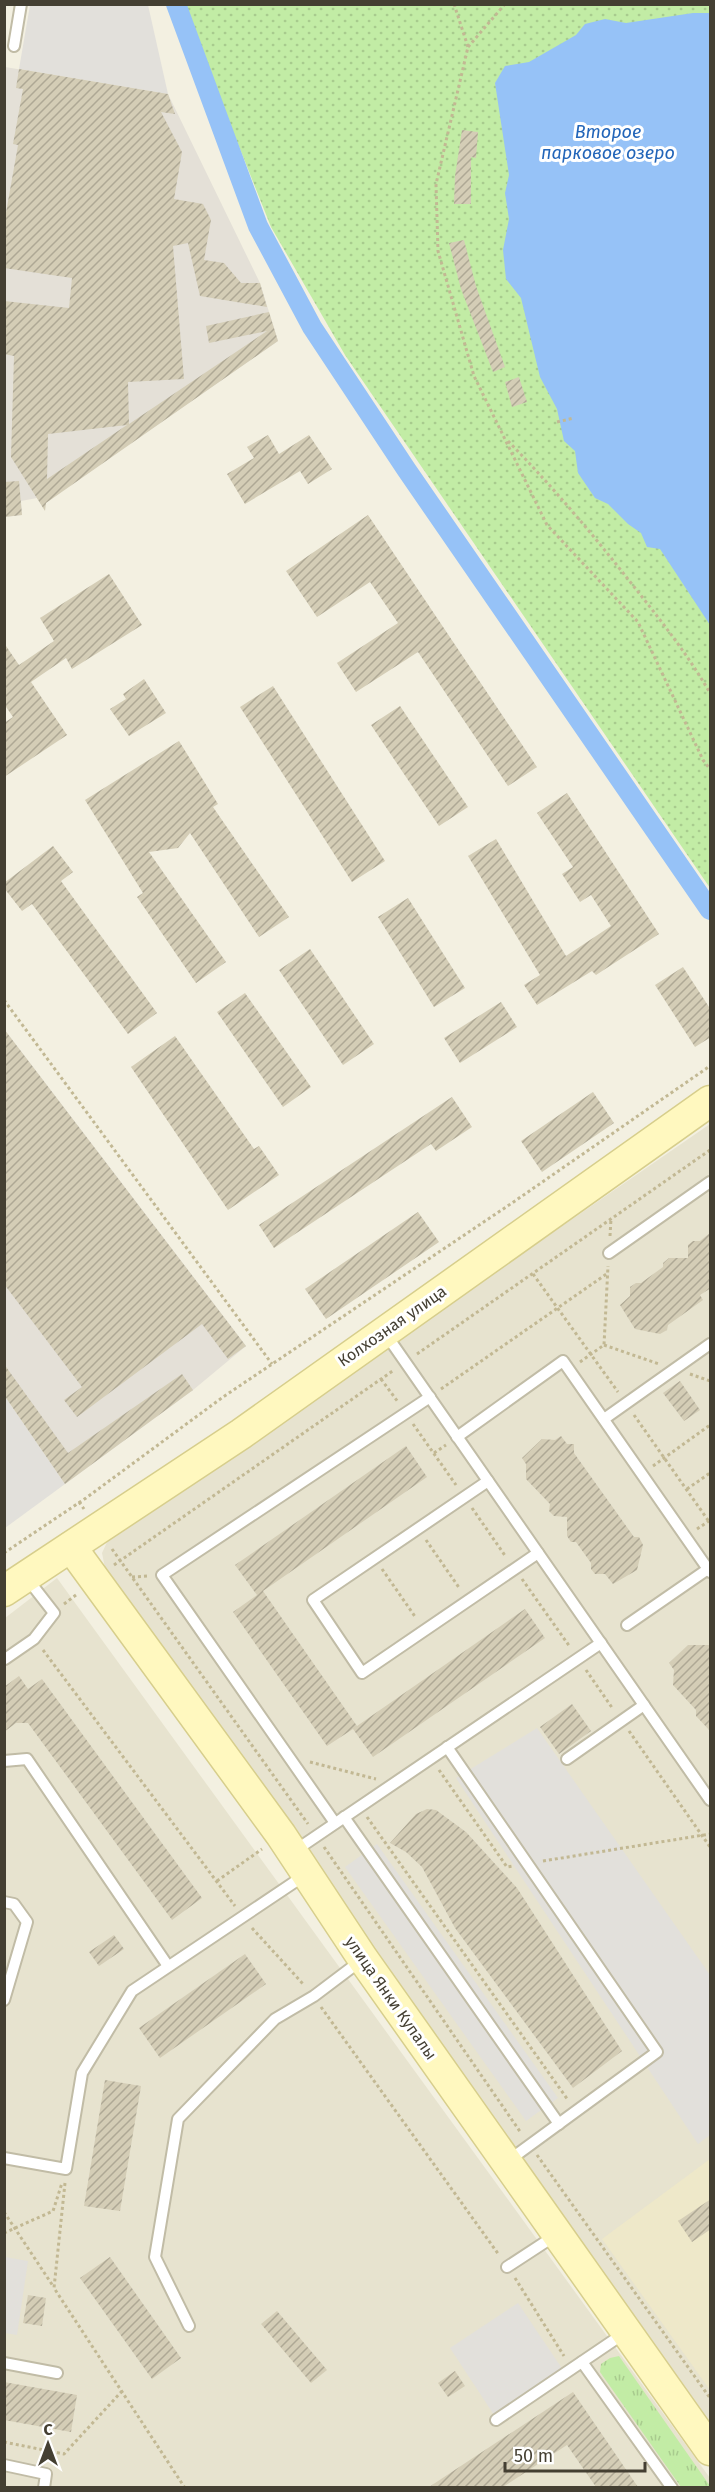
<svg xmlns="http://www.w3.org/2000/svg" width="715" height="2492" font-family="'Fira Sans',sans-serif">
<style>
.residential{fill:#e7e3cf}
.industrial{fill:#e4e0d7}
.education{fill:#eee8c9}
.grass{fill:url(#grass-tufts)}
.park{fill:url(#park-dots)}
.parking{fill:#e2e0db}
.water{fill:#96c2f7}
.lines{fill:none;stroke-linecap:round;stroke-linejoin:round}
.canal{stroke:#96c2f7;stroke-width:20}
.building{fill:url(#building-hatch);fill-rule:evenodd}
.lane-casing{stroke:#c1bca6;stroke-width:14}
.secondary-casing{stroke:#d7ce8c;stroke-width:33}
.path{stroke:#c2b893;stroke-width:3;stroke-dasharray:3 3;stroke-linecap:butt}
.lane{stroke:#fff;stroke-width:10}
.secondary{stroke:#fff8bf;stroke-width:30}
.labels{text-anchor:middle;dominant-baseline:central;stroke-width:6;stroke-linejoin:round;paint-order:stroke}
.street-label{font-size:16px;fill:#443f32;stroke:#fff}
.water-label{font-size:18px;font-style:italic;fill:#2265b9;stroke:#fff}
</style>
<defs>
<pattern id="grass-tufts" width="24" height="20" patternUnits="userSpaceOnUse" patternTransform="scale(1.5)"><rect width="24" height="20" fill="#c2eca5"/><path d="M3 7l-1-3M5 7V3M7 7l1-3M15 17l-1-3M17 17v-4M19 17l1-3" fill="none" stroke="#a8cb8e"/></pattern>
<pattern id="park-dots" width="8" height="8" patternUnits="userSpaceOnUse" patternTransform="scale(1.5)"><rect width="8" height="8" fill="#c2eca5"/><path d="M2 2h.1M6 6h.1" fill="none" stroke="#a8cb8e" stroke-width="1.8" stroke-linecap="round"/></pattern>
<pattern id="building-hatch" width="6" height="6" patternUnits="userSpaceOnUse" patternTransform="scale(1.5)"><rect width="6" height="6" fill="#d4cdb6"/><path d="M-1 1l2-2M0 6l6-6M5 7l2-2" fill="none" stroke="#aea895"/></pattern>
</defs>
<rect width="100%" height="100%" fill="#f3f0e1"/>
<g class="residential">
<path d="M710,1124V2425L105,1568L102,1553L108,1540Z"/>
<path d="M57,1578L710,2478V2487L5,2488V1618Z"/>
</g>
<g class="industrial">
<path d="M5,67L168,94L260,283L278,341L42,505L37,498L21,501L22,515L5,517Z"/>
<path d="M4,1029L246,1346L193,1390L65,1484L5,1395Z"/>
</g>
<path class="education" d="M710,2159V2390L602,2239Z"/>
<path class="grass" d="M619,2356L710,2486V2487H681L600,2372L601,2364L610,2358Z"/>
<path class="park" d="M186,5H710V888L345,355L271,227L189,21Z"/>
<g class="parking">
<path d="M30,5H148L168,94L19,69Z"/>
<path d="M4,1395L65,1484L5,1528L4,1527Z"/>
<path d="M537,1728L710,1975V2135L698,2144L456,1778Z"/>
<path d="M377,1844L558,2098L526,2121L345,1867Z"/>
<path d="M5,2257L28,2261L17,2335L5,2333Z"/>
<path d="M518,2303L563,2370L494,2415L450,2348Z"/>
</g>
<path class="water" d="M693,13H710V625L660,549L647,547L641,533L628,524L608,504L595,498L578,473L575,451L564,441L557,409L540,377L521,298L506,279L503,250L509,219L505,193L509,175L495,83L505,66L529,62L576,35L585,24L605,19L626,23Z"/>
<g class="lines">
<path class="canal" d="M176,4L258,226L312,327L406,469L710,910"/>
</g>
<g class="building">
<path d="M19,69L168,94L175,114L161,112L182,152L174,199L203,204L211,220L204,260L224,263L241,283H260L267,307L200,296L188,243L173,246L184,379L128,382L129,424L267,331L209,343L206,326L269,312L278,341L46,503L45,511L11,457L14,356L4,354V301L69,308L72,278L4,268V224L18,145L13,144L23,89L16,88ZM127,425L118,431L47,479L48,434Z"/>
<path d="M462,130L478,132L476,158L471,157V204H454L455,176Z"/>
<path d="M464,240L476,286L505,367L493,372L461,289L449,243Z"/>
<path d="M519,377L527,402L512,407L505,382Z"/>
<path d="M268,435L279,454L309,435L332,469L308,484L300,471L245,504L227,474L254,458L247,447Z"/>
<path d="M19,481L22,515L4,517V482Z"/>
<path d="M368,515L537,767L508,786L418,652L356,692L337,663L398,623L370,582L317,617L286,571Z"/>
<path d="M109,574L142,625L72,669L66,658L31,682L67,735L4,777V723L13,717L4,704V643L19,665L54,641L40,618Z"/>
<path d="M144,679L166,713L129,736L110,709L126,699L123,694Z"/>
<path d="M273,686L385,861L352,882L240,707Z"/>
<path d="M400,706L468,807L439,826L371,725Z"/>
<path d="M179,741L218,804L213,807L289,917L259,937L190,833L178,848L149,852L226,962L196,983L137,897L143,893L85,800Z"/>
<path d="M567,793L659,934L596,975L592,971L537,1005L524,985L540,975L468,856L496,839L566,956L611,926L591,895L580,902L562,874L573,867L537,813Z"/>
<path d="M53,846L73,872L61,881L157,1013L128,1034L32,904L22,911L4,888V883Z"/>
<path d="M408,898L465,988L434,1007L378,917Z"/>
<path d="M310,949L374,1044L343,1065L279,970Z"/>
<path d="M683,967L711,1010V1037L695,1047L655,985Z"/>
<path d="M245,993L311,1087L283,1107L217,1012Z"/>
<path d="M501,1002L517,1027L460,1063L444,1038Z"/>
<path d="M4,1029L246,1346L228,1359L202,1324L77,1417L64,1400L82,1387L4,1284Z"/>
<path d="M175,1036L254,1149L259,1146L279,1175L228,1210L131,1067Z"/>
<path d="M593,1092L614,1123L542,1172L521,1141Z"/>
<path d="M452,1097L472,1127L436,1151L431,1144L274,1248L259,1225Z"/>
<path d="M418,1212L439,1242L326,1319L305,1289Z"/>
<path d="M711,1232V1288L700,1295L703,1300L668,1325L667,1330L660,1334L635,1329L620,1305L630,1296V1287L636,1283H641L663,1267V1263L669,1258H688V1245L693,1241H700Z"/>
<path d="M4,1364L68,1453L182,1374L193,1390L65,1484L4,1395Z"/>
<path d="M680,1381L700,1410L684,1421L663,1393Z"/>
<path d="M561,1436L567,1444H574V1453L634,1537H639L643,1545L637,1570L613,1584L605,1574H595L591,1569V1563L576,1542H571L567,1536V1517L554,1516L549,1511L550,1504L526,1479V1464L522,1458L542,1439L555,1440Z"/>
<path d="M406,1446L427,1477L263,1591L357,1726L525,1609L545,1638L373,1757L353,1729L327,1746L233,1612L257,1595L235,1565Z"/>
<path d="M688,1645H711V1732L696,1716V1710L673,1685L674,1670L669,1663Z"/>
<path d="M19,1676L28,1689L42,1679L202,1898L172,1920L28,1723H16L4,1732V1687Z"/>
<path d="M572,1704L591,1731L559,1754L540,1727Z"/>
<path d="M427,1809L436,1810L466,1832L517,1888L622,2051L573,2088L455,1928L422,1867L406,1852L390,1843L416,1814Z"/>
<path d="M114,1935L124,1949L99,1966L89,1952Z"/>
<path d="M245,1954L266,1984L160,2058L139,2028Z"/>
<path d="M105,2080L141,2086L120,2211L84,2206Z"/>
<path d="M711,2199V2229L692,2242L678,2221Z"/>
<path d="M110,2257L181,2358L152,2379L80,2278Z"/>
<path d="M28,2295L46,2298L42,2326L23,2323Z"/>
<path d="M277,2311L327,2370L311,2383L261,2324Z"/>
<path d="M455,2371L465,2386L448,2397L438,2383Z"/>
<path d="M4,2382L77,2395L71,2432L4,2420Z"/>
<path d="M573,2392L638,2487H596L567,2445L503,2487H429Z"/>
</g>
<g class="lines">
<g class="lane-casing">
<g id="lane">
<path d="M14,46L21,4"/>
<path d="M609,1253L710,1182"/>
<path d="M385,1333L710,1800"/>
<path d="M604,1419L710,1344"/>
<path d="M457,1437L563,1361L710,1572"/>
<path d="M488,1481L313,1600L362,1673L538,1553"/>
<path d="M627,1625L708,1569"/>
<path d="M5,1659L34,1639L54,1613L26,1577"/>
<path d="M447,1747L657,2052L508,2161"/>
<path d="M567,1759L644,1705"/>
<path d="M4,1761L27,1759L168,1966"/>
<path d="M344,1817L559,2124"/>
<path d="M335,1823L162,1575L430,1397"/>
<path d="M293,1852L601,1643"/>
<path d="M4,1902L14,1904L27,1922L4,2000"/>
<path d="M4,2158L66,2169L82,2073L132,1991L305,1875"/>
<path d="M507,2267L556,2235"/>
<path d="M189,2326L155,2257L178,2119L275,2019L314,1996L363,1959"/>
<path d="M582,2362L672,2488"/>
<path d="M4,2363L57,2373"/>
<path d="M496,2420L626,2332"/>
<path d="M4,2465L46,2474L44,2488"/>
</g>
</g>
<g class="secondary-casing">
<g id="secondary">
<path d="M71,1547L281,1835L363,1959L710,2450"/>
<path d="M4,1591L241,1434L710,1101"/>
</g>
</g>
<g class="path">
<path d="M454,4L468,47L436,184L438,251L474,376L547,525L638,622L703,760L710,769"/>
<path d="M468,47L505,4"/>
<path d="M557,422L574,418"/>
<path d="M508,441C553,487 595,537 635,588C662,622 688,655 710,693"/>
<path d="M4,1000L272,1364"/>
<path d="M610,1236L611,1219"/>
<path d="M533,1274L618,1392"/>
<path d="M604,1345L659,1364"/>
<path d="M417,1354L710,1150"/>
<path d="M580,1362L604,1345L608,1266"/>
<path d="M690,1374L710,1381"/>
<path d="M381,1379L398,1402"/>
<path d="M441,1389L608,1273"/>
<path d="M634,1415L710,1523"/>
<path d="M413,1424L456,1485"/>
<path d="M434,1453L446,1445"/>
<path d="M653,1466L710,1425"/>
<path d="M687,1489L710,1473"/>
<path d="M79,1502L84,1509"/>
<path d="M472,1508L506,1557"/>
<path d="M697,1529L709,1521"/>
<path d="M426,1540L460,1589"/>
<path d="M112,1549L308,1824"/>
<path d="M4,1553L86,1498L223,1397L512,1203L710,1066"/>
<path d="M114,1565L394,1370"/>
<path d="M382,1569L416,1618"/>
<path d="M132,1577L149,1576"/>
<path d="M522,1579L570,1647"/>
<path d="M64,1604L76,1595"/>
<path d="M43,1650L235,1906"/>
<path d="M586,1670L613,1709"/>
<path d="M629,1731L710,1847"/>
<path d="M310,1762L376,1779"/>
<path d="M439,1770L507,1867L513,1866"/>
<path d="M367,1817L568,2100"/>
<path d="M324,1847L521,2133"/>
<path d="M543,1861L710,1834"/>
<path d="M217,1881L262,1849"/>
<path d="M252,1928L304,1985"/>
<path d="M321,2007L499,2255"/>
<path d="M537,2155L710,2398"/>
<path d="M65,2183L54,2288L185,2488"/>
<path d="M4,2212L53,2286"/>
<path d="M4,2233L53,2211L62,2183"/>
<path d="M515,2278L564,2356"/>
<path d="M4,2442L64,2454L123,2390"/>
</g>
<use href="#lane" class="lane"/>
<use href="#secondary" class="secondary"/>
</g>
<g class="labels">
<g class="street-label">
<text transform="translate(392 1326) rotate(-35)">Колхозная улица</text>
<text transform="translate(391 1998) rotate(55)">улица Янки Купалы</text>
</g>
<g class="water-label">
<text x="608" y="132">Второе<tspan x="608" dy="21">парковое озеро</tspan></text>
</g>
</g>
<rect width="715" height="2492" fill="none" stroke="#443f32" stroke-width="12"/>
<g transform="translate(48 2444)" stroke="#ffffff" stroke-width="4.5" paint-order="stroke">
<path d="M0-4.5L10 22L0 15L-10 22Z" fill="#443f32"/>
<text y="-9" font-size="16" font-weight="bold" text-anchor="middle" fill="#443f32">С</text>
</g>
<path d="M505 2462v9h140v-9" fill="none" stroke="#443f32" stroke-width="3"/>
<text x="514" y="2462" font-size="18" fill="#443f32" stroke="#ffffff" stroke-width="4.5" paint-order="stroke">50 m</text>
</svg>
